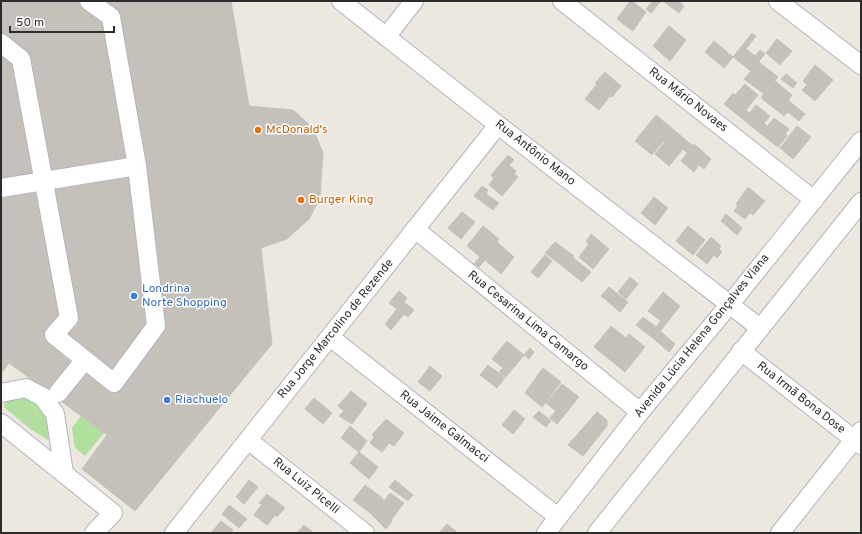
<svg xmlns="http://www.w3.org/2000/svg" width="862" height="534" font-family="Overpass,sans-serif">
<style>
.green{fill:#b1e09e}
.building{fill:#c5c1ba;stroke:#c8c3b8}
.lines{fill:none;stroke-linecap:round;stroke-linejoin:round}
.minor-casing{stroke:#b2b4be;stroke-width:20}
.path{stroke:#c8c8c8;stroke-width:2.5;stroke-dasharray:3 2;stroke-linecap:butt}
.minor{stroke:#fff;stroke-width:18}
.food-dot{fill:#e8710a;stroke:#fff;stroke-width:1.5}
.shop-dot{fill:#3f7fe0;stroke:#fff;stroke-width:1.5}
.labels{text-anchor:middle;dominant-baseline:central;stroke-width:3;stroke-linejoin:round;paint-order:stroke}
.street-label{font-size:12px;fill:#2c2c2c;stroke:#fff}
.food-label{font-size:12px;fill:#c56008;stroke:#fff;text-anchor:start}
.shop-label{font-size:12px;fill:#366cbe;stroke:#fff;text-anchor:start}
</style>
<rect width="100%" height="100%" fill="#ece7df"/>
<g class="green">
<path d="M16,396H34L49,409L53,433L48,440L30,429L4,407L5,402Z"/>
<path d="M81,416L104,433L85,456L75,448L72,428Z"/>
</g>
<g class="building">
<path d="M1,1H231L249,106L293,110L313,128L323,153L320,198L309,219L287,239L261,248L272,344L135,511L82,469L107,435L9,363L1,374Z"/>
<path d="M630,1H632L646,12L633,31L617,19Z"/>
<path d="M651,1H661L651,13L646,9L652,2Z"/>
<path d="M663,1H678L684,6L679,13Z"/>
<path d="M669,26L686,40L670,61L653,46Z"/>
<path d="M752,33L756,36L746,49L755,56L760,50L765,54L751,71L733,57Z"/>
<path d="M777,39L792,51L780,65L766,53Z"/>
<path d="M714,41L733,57L724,68L705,52Z"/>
<path d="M759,62L778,77L770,86L751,71Z"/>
<path d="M815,65L833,80L815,101L802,90L807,85L803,81Z"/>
<path d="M751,71L770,86L764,94L744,79Z"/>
<path d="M605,72L621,86L612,97L610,96L599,110L585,99L597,84L595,83Z"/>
<path d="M786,74L797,83L793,88L781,79Z"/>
<path d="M775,81L792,95L788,100L770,86Z"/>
<path d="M745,84L758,95L746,110L749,113L744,120L724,104L733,93L735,95Z"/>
<path d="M770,86L788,100L779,112L761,98Z"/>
<path d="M788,100L805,114L799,121L788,112L784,116L779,112Z"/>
<path d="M756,105L770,116L764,123L767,126L761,134L744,120Z"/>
<path d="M656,115L674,130L665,142L663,141L652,155L635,141Z"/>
<path d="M774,118L789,129L785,134L787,136L778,147L761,134Z"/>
<path d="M797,126L811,137L793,159L780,148Z"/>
<path d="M674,130L693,146L687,153L683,149L669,166L655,154Z"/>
<path d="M694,144L711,159L704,169L699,165L694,172L681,161Z"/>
<path d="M508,155L514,160L509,165L516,171L514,174L518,177L502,196L489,185L494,178L491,175Z"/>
<path d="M482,186L488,190L486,194L499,203L493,210L474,196Z"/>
<path d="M748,187L765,201L753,215L750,213L745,219L734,211L738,206L736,204Z"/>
<path d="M654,197L668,208L655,225L641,213Z"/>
<path d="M462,212L475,222L461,239L448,228Z"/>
<path d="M726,214L742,228L737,235L721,221Z"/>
<path d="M483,226L499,239L497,242L514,257L501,274L485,260L479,267L474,264L480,257L467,246Z"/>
<path d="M688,226L705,240L693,255L676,241Z"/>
<path d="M591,234L609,249L593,269L579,257L589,244L586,242Z"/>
<path d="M711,237L721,246L719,249L722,252L717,258L714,255L707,264L696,255Z"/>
<path d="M555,242L574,256L565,268L545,253Z"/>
<path d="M545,255L552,261L538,278L531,272Z"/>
<path d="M573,258L591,272L582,282L565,268Z"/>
<path d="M630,277L638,284L626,299L618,292Z"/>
<path d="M609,287L628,302L620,312L601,296Z"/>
<path d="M399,291L407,298L404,302L414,310L408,317L389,303Z"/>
<path d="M663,292L680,306L654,339L636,325L643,317L656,327L661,321L648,311Z"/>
<path d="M397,309L404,314L391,330L385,324Z"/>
<path d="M611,326L626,338L609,359L594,347Z"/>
<path d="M660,331L675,344L669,352L654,339Z"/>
<path d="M629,334L645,347L625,372L609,359Z"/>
<path d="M507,341L524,355L506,377L499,372L503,368L492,359Z"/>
<path d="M530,348L534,352L529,359L524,355Z"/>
<path d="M488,365L505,378L497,388L480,375Z"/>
<path d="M430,366L442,376L430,391L418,382Z"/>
<path d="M543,368L561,382L542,407L525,393Z"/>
<path d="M562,384L579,397L557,424L550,418L556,411L546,403Z"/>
<path d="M351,391L367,404L352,424L339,416L344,411L338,406Z"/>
<path d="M314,398L332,413L323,424L305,409Z"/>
<path d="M514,410L525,419L513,434L502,425Z"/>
<path d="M539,411L551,421L546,427L533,417Z"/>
<path d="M597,412L607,420V426L583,456L568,445Z"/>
<path d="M386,419L404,433L394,446L389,443L382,452L370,443L374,437L372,435Z"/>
<path d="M350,426L367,441L359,452L341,438Z"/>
<path d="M359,452L378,467L369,479L350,463Z"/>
<path d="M249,480L258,487L244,504L236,497Z"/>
<path d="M395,480L413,495L408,501L389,487Z"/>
<path d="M365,485L381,497L369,512L353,500Z"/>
<path d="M390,493L404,503L392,519V521L386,529L369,512L381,497L384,501Z"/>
<path d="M267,494L285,508L277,517L275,515L267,525L254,515L262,504L259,503Z"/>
<path d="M229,505L247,519L239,528L222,514Z"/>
<path d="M221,521L233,530L231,533H211Z"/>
<path d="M447,524L458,533H439Z"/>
<path d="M304,525L314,533H297Z"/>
</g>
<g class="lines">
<g class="minor-casing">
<g id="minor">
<path d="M341,1L498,125L760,328"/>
<path d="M562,1L814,200"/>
<path d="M778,1L861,65"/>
<path d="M386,37L414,1"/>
<path d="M1,43L21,59L69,318L54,335L114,383L156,326L137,166L111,17L89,1"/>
<path d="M1,188L137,166"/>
<path d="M415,229L640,412"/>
<path d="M330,337L558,517"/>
<path d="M741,351L861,445"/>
<path d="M1,393L26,388L43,397L55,414L64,473"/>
<path d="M58,393L84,361"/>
<path d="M1,423L113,513L94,533"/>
<path d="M248,440L365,533"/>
<path d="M174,533L498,125"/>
<path d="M546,533L640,412L730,304L861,141"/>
<path d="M597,533L861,202"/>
<path d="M780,533L861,431"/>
</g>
</g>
<path class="path" d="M25,424L34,412"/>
<use href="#minor" class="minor"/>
</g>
<g class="food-dot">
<circle cx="258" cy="130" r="4"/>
<circle cx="301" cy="200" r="4"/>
</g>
<g class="shop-dot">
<circle cx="134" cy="296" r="4"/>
<circle cx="167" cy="400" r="4"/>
</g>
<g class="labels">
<g class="street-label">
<text transform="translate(688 100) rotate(38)">Rua Mário Novaes</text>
<text transform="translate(535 153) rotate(38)">Rua Antônio Mano</text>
<text transform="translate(528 321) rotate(39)">Rua Cesarina Lima Camargo</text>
<text transform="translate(336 329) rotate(-51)">Rua Jorge Marcolino de Rezende</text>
<text transform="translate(702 336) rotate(-51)">Avenida Lúcia Helena Gonçalves Viana</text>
<text transform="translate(801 398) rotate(38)">Rua Irmã Bona Dose</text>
<text transform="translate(444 427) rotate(38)">Rua Jaime Galmacci</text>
<text transform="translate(306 486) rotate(39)">Rua Luiz Picelli</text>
</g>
<g class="food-label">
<text x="266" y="130">McDonald's</text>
<text x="309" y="200">Burger King</text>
</g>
<g class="shop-label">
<text x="142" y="289">Londrina<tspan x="142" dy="14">Norte Shopping</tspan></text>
<text x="175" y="400">Riachuelo</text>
</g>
</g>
<rect width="862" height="534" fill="none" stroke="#2c2c2c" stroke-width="4"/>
<path d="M10 26v6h104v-6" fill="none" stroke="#2c2c2c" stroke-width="2"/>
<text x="16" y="26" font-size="12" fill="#2c2c2c" stroke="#ffffff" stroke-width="3" paint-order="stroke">50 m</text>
</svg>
